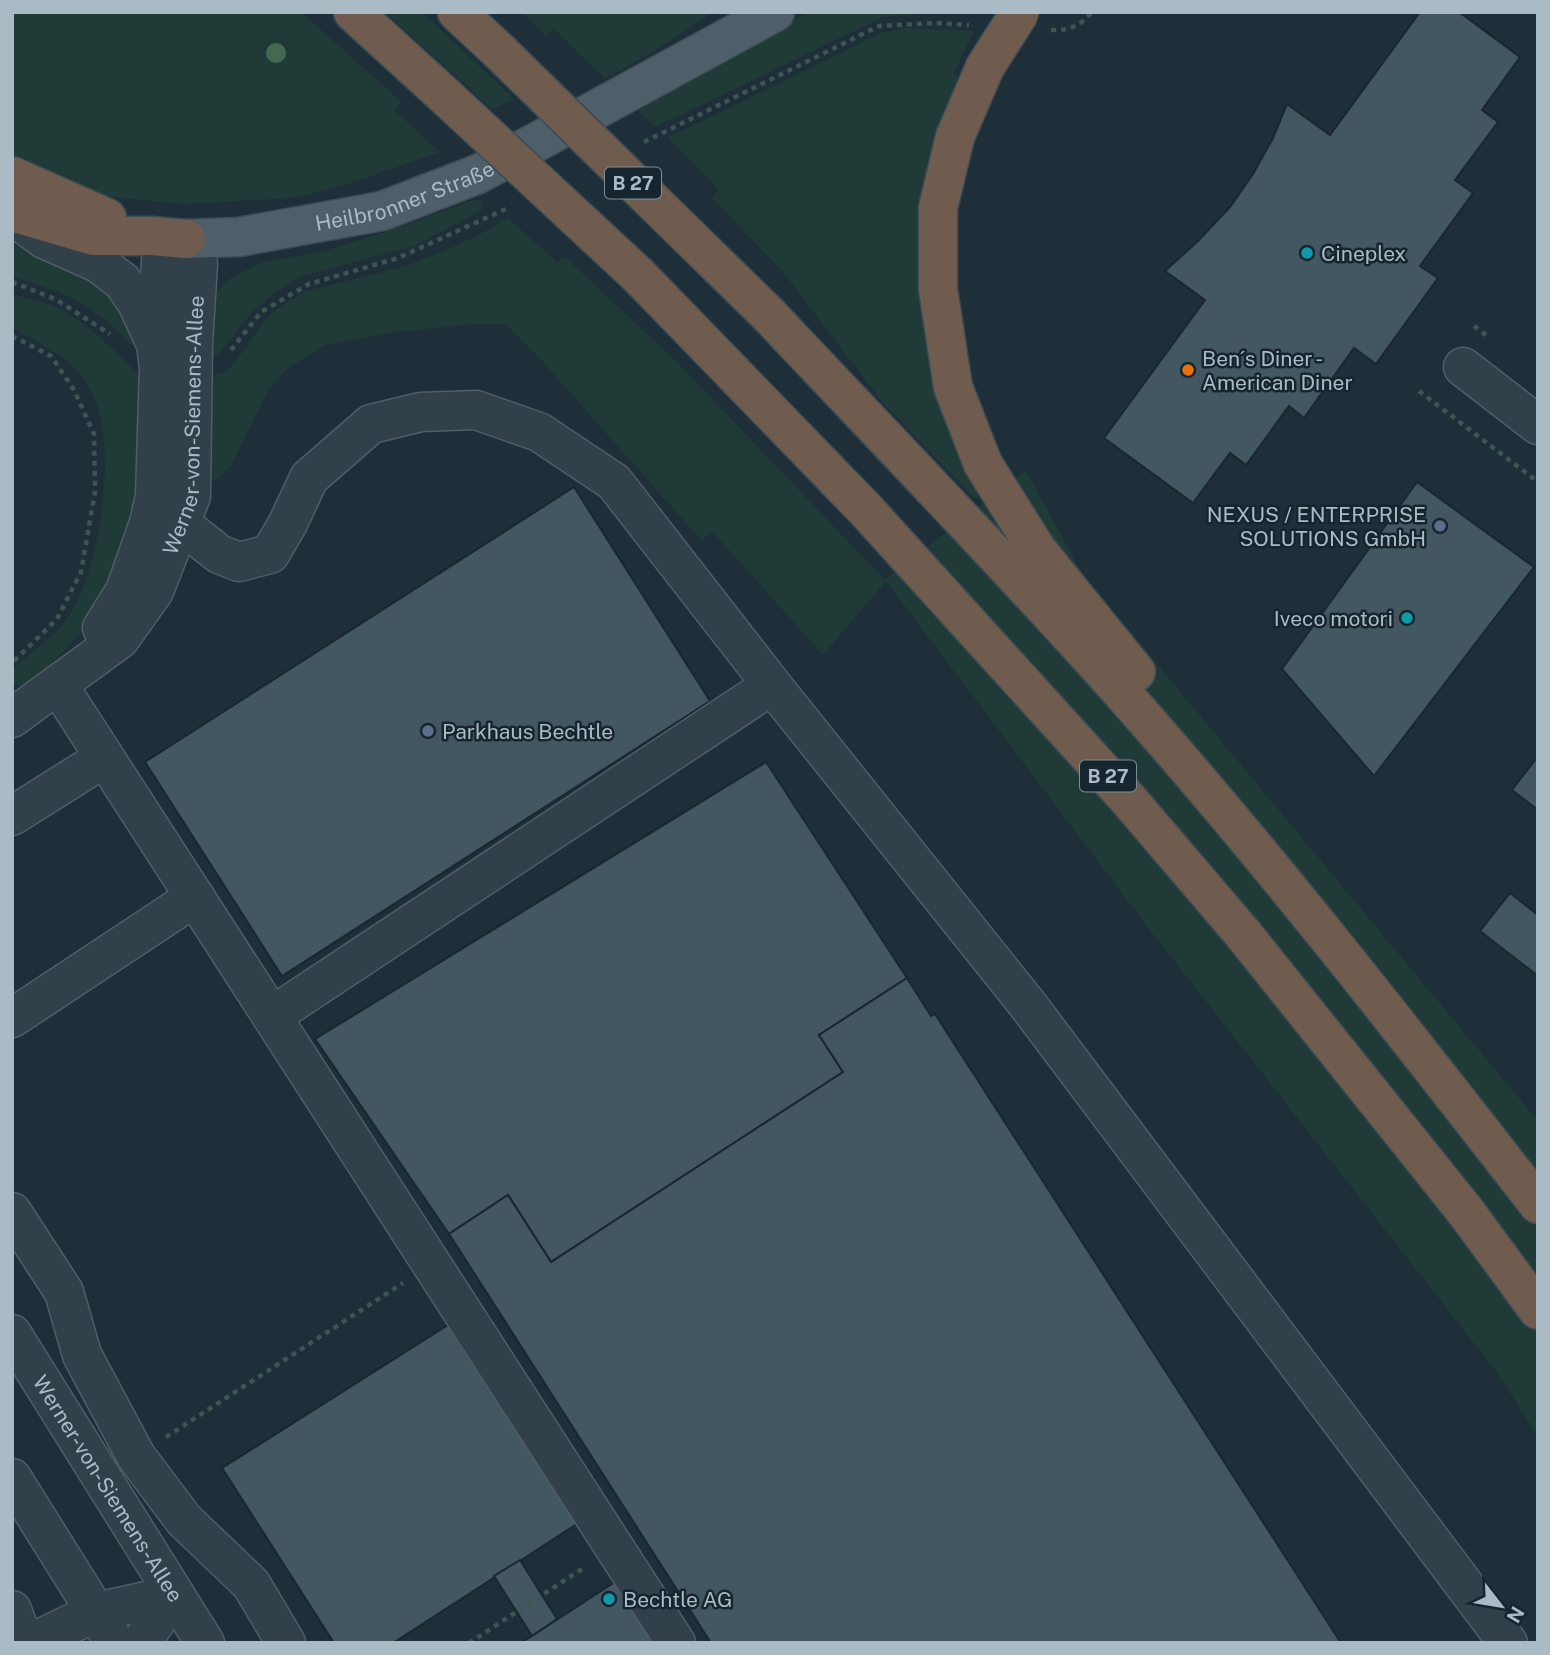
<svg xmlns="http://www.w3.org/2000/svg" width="1550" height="1655" font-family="'Public Sans',sans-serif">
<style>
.green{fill:#203a38}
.building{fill:#435763;stroke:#192730;stroke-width:2}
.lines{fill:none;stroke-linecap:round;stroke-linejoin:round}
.minor-casing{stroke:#4f5e67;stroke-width:41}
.major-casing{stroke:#3e4c56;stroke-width:41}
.highway-casing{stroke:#3c4b54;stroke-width:41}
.path{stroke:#3d5654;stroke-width:4.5;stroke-dasharray:5 5;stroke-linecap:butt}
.minor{stroke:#314049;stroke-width:38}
.major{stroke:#4f5f6a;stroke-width:38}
.highway{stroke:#705c4e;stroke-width:38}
.highway-bridge-casing{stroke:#3c4b54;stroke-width:41;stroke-linecap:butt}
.highway-bridge{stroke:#705c4e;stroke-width:38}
.tree{fill:#436950}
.culture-dot{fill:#0f9aa8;stroke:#17252e;stroke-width:2.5}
.food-dot{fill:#e8710a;stroke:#17252e;stroke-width:2.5}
.service-dot{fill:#5c6f8a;stroke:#17252e;stroke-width:2.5}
.labels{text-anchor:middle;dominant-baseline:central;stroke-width:5;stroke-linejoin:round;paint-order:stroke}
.shield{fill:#17252e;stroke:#7f8e98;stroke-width:2}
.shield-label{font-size:19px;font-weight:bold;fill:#abbbc6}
.street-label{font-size:21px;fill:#abbbc6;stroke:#17252e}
.poi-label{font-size:21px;fill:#abbbc6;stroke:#17252e;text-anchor:start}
</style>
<rect width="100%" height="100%" fill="#1e2f39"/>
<g class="green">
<path d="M12,12H301L402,102L394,110L440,152L348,184L294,198L183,204L111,197L45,177L12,163Z"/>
<path d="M385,12H422L514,99L492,109Z"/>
<path d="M522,12H712L659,48L605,79L554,29L546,36Z"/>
<path d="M808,12H934L883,17L656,127L638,111Z"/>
<path d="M902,28L974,31L954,73L958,77L932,152L918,280L924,334L943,416L960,461L979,490L978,498L973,497L884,404L782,271L712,198L719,190L668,138L878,34Z"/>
<path d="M473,200H479L482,204L481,211L414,246L299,277L278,290L253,311L220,353L203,361L206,312L216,293L229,279L263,262L325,251L415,222Z"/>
<path d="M508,218L557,262L564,256L677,362L885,580L1026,471L1083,575L1538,1121V1436L1495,1370L1143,921L886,581L823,655L712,531L702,541L542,361L505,324H477L395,332L325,345L288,368L268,390L231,466L216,480L207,478L203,377L224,373L236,361L264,321L285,303L306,291L396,269L434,255L475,237Z"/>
<path d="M12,241L62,259L112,290L140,353C118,331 94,307 65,295C48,287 29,283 12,276Z"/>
<path d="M12,294C26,298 42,301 55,307C90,323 119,355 145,382L144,493L126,561L91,621L35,682L22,687L12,682V671C28,653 52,640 66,620C101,574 120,440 90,389C71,356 44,346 12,328Z"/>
</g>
<g class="building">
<path d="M1420,12H1459L1520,57L1482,110L1498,122L1455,180L1473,193L1420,266L1438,278L1376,364L1354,348L1304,418L1289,406L1246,465L1230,453L1193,503L1104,438L1205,300L1165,271L1198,241L1230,207L1253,174L1273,138L1287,104L1330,135Z"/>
<path d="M1417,482L1534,567L1374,776L1282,669Z"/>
<path d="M574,487L710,701L282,976L145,762Z"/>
<path d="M1538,756V810L1512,790Z"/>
<path d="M766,762L907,978L819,1035L843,1072L551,1262L508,1195L449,1234L315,1039Z"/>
<path d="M1510,893L1538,915V976L1480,931Z"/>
<path d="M907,978L931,1016L935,1014L1341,1643H711L449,1234L508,1195L551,1262L843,1072L819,1035Z"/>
<path d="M448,1325L577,1524L393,1643H334L222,1468Z"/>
<path d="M520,1560L557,1619L532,1636L494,1576Z"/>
<path d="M618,1580L657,1643H521L532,1636Z"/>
</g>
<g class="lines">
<g class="minor-casing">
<g id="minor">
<path d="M20,221L44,239L98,263L122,281L137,303L156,344L159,368L155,496L149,523L125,591L102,628"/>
<path d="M1463,367L1538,425"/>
<path d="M180,523L219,554L239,562L270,554L288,523L309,478L371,424L421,412L476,410L539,432L614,482L772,685L1028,1005L1508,1643"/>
<path d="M58,685L676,1643"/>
<path id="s1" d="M12,718L120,639L154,591L191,496L193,343L198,264L186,239L161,260L156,344"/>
<path d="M12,816L104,758"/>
<path d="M272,1016L772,685"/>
<path d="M12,1018L195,897"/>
<path d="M12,1212L64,1292L82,1355L136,1456L184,1520L251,1584L286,1643"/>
<path id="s2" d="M12,1334L205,1643"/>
<path d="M12,1478L115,1643"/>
<path d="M12,1610L24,1643"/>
<path d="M31,1643L96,1612L174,1595"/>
<path d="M141,1643L174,1595"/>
</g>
</g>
<g class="major-casing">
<g id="major">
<path id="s3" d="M186,239L239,237L382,211L478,174L775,12"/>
</g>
</g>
<g class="highway-casing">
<g id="highway">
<path d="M353,12L444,95"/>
<path d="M457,12L498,50"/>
<path d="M985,67L955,137L938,208V289L953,387L983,464L1037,550L1136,672"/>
<path d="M12,176L107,218"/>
<path d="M12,212L94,236H152L186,239"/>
<path d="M638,275L865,509L1128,799L1244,935L1466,1212L1538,1310"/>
<path d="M769,315C885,438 1003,560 1116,686C1264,852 1401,1028 1538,1204"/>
</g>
</g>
<g class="path">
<path d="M1051,30C1069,31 1080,26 1092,12"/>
<path d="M644,142L879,26L936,23L969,25"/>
<path d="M12,282L55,299L110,334"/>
<path d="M1474,326L1487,336"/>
<path d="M12,336L51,356L74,390L94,434L95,492L81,572L57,619L12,663"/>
<path d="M231,350L261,312L309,284L398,258L510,207"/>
<path d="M1419,391L1538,482"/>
<path d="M166,1437L403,1283"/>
<path d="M469,1643L585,1567"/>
</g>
<use href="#minor" class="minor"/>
<use href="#major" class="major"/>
<use href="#highway" class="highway"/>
<g class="highway-bridge-casing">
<g id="highway-bridge">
<path d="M498,50L769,315"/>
<path d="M985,67L1020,12"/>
<path d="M444,95L638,275"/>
</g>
</g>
<use href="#highway-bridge" class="highway-bridge"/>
</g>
<circle class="tree" cx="276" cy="53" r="10"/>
<g class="culture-dot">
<circle cx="1307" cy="253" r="7"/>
<circle cx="1407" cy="618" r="7"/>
<circle cx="609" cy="1599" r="7"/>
</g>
<circle class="food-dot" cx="1188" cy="370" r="7"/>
<g class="service-dot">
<circle cx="1440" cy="526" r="7"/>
<circle cx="428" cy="731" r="7"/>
</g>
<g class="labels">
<g class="shield">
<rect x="605" y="167.5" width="56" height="31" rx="5"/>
<rect x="1080" y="760.5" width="56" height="31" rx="5"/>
</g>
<g class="shield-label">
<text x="633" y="183">B 27</text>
<text x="1108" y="776">B 27</text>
</g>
<g class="street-label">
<text stroke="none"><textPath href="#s3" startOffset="224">Heilbronner Straße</textPath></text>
<text stroke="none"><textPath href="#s1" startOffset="364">Werner-von-Siemens-Allee</textPath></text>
<text stroke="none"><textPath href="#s2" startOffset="182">Werner-von-Siemens-Allee</textPath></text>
</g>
<g class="poi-label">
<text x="1321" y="253">Cineplex</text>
<text x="1202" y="358">Ben´s Diner -<tspan x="1202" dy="24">American Diner</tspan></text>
<text x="1426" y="514" text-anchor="end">NEXUS / ENTERPRISE<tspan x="1426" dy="24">SOLUTIONS GmbH</tspan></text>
<text x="1393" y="618" text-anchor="end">Iveco motori</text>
<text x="442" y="731">Parkhaus Bechtle</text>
<text x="623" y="1599">Bechtle AG</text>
</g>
</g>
<rect width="1550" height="1655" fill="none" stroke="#abbbc6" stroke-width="28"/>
<g transform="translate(1501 1606) rotate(121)" stroke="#17252e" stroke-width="5" paint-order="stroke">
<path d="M0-5L12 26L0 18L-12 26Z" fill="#abbbc6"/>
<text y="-10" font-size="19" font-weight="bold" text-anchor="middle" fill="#abbbc6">N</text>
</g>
</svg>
